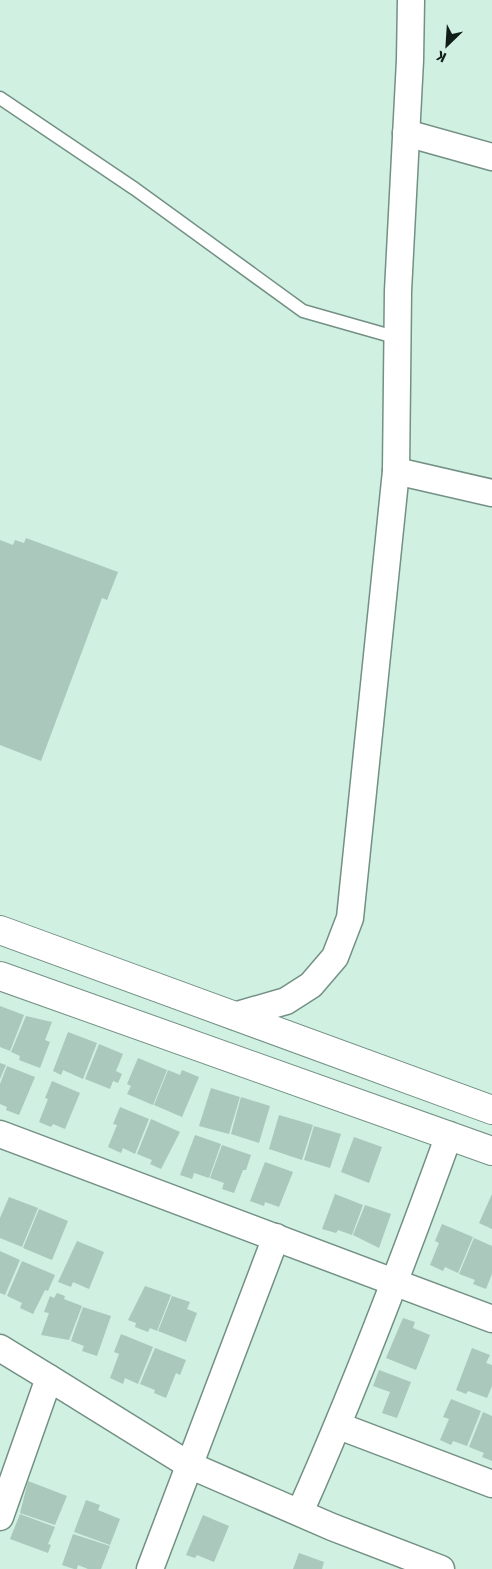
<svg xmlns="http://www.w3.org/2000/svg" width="492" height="1569" font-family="'Fira Sans Condensed',sans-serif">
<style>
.building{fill:#aac8bb}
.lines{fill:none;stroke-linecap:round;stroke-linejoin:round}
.lane-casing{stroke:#739084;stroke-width:15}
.street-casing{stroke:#739084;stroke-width:29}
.secondary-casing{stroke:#739084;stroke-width:30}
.lane{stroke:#fff;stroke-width:12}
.street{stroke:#fff;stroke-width:26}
.secondary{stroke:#fff;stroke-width:28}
</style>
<rect width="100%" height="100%" fill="#d0f0e2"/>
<g class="building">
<path d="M26,538L118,572L107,600L102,598L41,761L0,745V540L13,545L15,540L24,543Z"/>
<path d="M0,1006L24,1015L10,1051L0,1047Z"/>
<path d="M26,1016L52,1022L45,1040L50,1042L40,1068L19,1060L20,1056L11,1052Z"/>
<path d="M68,1032L97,1043L83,1079L63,1070L61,1075L53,1071Z"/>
<path d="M99,1044L123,1054L116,1071L122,1074L118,1083L113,1081L110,1089L85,1079Z"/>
<path d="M138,1058L167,1070L153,1105L127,1094L131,1086L127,1084Z"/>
<path d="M0,1063L6,1065L0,1079Z"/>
<path d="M7,1066L35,1077L19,1115L6,1110L7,1107L0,1104V1084Z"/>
<path d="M168,1070L180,1075L182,1070L199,1077L182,1117L154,1105Z"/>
<path d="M52,1081L80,1093L65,1129L53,1124L51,1127L39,1122L48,1099L45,1098Z"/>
<path d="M211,1088L240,1097L229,1134L199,1126Z"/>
<path d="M241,1097L270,1106L259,1143L231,1134Z"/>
<path d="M120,1107L149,1119L135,1154L123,1148L121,1153L108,1147L117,1125L113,1124Z"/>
<path d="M279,1115L313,1125L302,1160L269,1149Z"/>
<path d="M151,1119L180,1132L161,1169L150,1164L152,1160L137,1154Z"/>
<path d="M314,1126L341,1134L330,1168L304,1160Z"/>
<path d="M195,1135L221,1144L209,1178L194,1173L192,1179L180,1175Z"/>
<path d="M354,1137L382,1147L369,1183L341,1172Z"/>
<path d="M222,1145L251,1155L246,1170H243L234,1193L222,1189L224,1183L210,1178Z"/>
<path d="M265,1162L293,1172L279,1207L265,1202L264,1206L250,1201Z"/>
<path d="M335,1194L363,1205L352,1235L338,1230L336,1233L322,1229Z"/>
<path d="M492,1194V1229L479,1223Z"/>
<path d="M9,1197L38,1208L22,1247L0,1238V1218Z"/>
<path d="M365,1205L391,1214L379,1248L353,1235Z"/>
<path d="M39,1209L68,1221L52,1260L23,1248Z"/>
<path d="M442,1224L473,1237L458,1273L445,1267L443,1271L430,1265L439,1243L435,1241Z"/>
<path d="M474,1238L492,1246V1274L486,1289L473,1284L475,1280L459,1274Z"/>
<path d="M77,1241L104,1252L89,1289L73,1282L71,1287L58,1282Z"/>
<path d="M0,1251L20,1260L5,1295L0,1293Z"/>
<path d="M22,1261L55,1275L48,1291L45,1290L33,1314L20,1308L22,1303L7,1296Z"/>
<path d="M145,1286L171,1295L157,1331L150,1328L148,1332L135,1327L136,1323L128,1320Z"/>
<path d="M57,1293L65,1296L64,1299L82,1306L69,1340L41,1335L49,1313L44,1312L50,1296L54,1298Z"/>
<path d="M172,1296L190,1302L187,1309L197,1313L186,1342L158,1331Z"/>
<path d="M83,1307L111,1316L97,1356L82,1351L84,1346L71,1341Z"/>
<path d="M403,1318L415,1322L413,1328L430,1335L416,1370L386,1358Z"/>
<path d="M121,1334L153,1347L138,1384L125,1378L123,1384L110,1378L119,1354L114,1352Z"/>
<path d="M155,1348L186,1360L180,1375L176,1373L166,1398L154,1393L155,1390L140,1384Z"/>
<path d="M472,1348L490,1355L486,1363L492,1365V1386L487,1398L468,1391L466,1394L456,1390Z"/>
<path d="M379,1370L411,1382L397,1418L382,1413L390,1392L373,1386Z"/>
<path d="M451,1399L481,1411L467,1446L453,1441L451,1445L440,1440L449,1419L443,1417Z"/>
<path d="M483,1412L492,1416V1461L482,1457L484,1453L469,1447Z"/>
<path d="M28,1481L67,1496L55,1525L20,1513Z"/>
<path d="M86,1500L100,1505L98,1510L120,1519L110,1545L74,1532Z"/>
<path d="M20,1514L55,1527L48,1544L51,1545L48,1553L10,1539Z"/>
<path d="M203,1515L229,1526L214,1562L197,1555L195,1558L186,1555Z"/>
<path d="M73,1534L110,1546L101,1569H88L78,1565L77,1569H74L62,1565Z"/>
<path d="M299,1553L324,1562L322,1569H293Z"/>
</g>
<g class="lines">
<g class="lane-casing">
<path id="lane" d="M0,98L135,189L303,311L398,338"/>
</g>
<g class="street-casing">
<g id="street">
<path d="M406,133L492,157"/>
<path d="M396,471L492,493"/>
<path d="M234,1016L286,1001L311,985L335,957L350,918L396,471L398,291L410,60L411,0"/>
<path d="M0,1134L492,1319"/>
<path d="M0,1348L49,1378L0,1517"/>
<path d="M49,1378L189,1465L332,1527L441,1569"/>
<path d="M339,1426L492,1484"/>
<path d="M300,1512C355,1389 403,1262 449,1135"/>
<path d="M150,1569L276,1237"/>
</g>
</g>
<g class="secondary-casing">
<g id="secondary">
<path d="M0,930L492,1110"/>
<path d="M0,976L492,1151"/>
</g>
</g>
<use href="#lane" class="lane"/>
<use href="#street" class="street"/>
<use href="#secondary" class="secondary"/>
</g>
<g transform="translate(447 45) rotate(205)" stroke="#d0f0e2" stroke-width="4" paint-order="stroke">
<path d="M0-4L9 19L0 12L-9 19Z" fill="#111d18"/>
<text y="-8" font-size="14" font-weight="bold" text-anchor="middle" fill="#111d18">K</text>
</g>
</svg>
